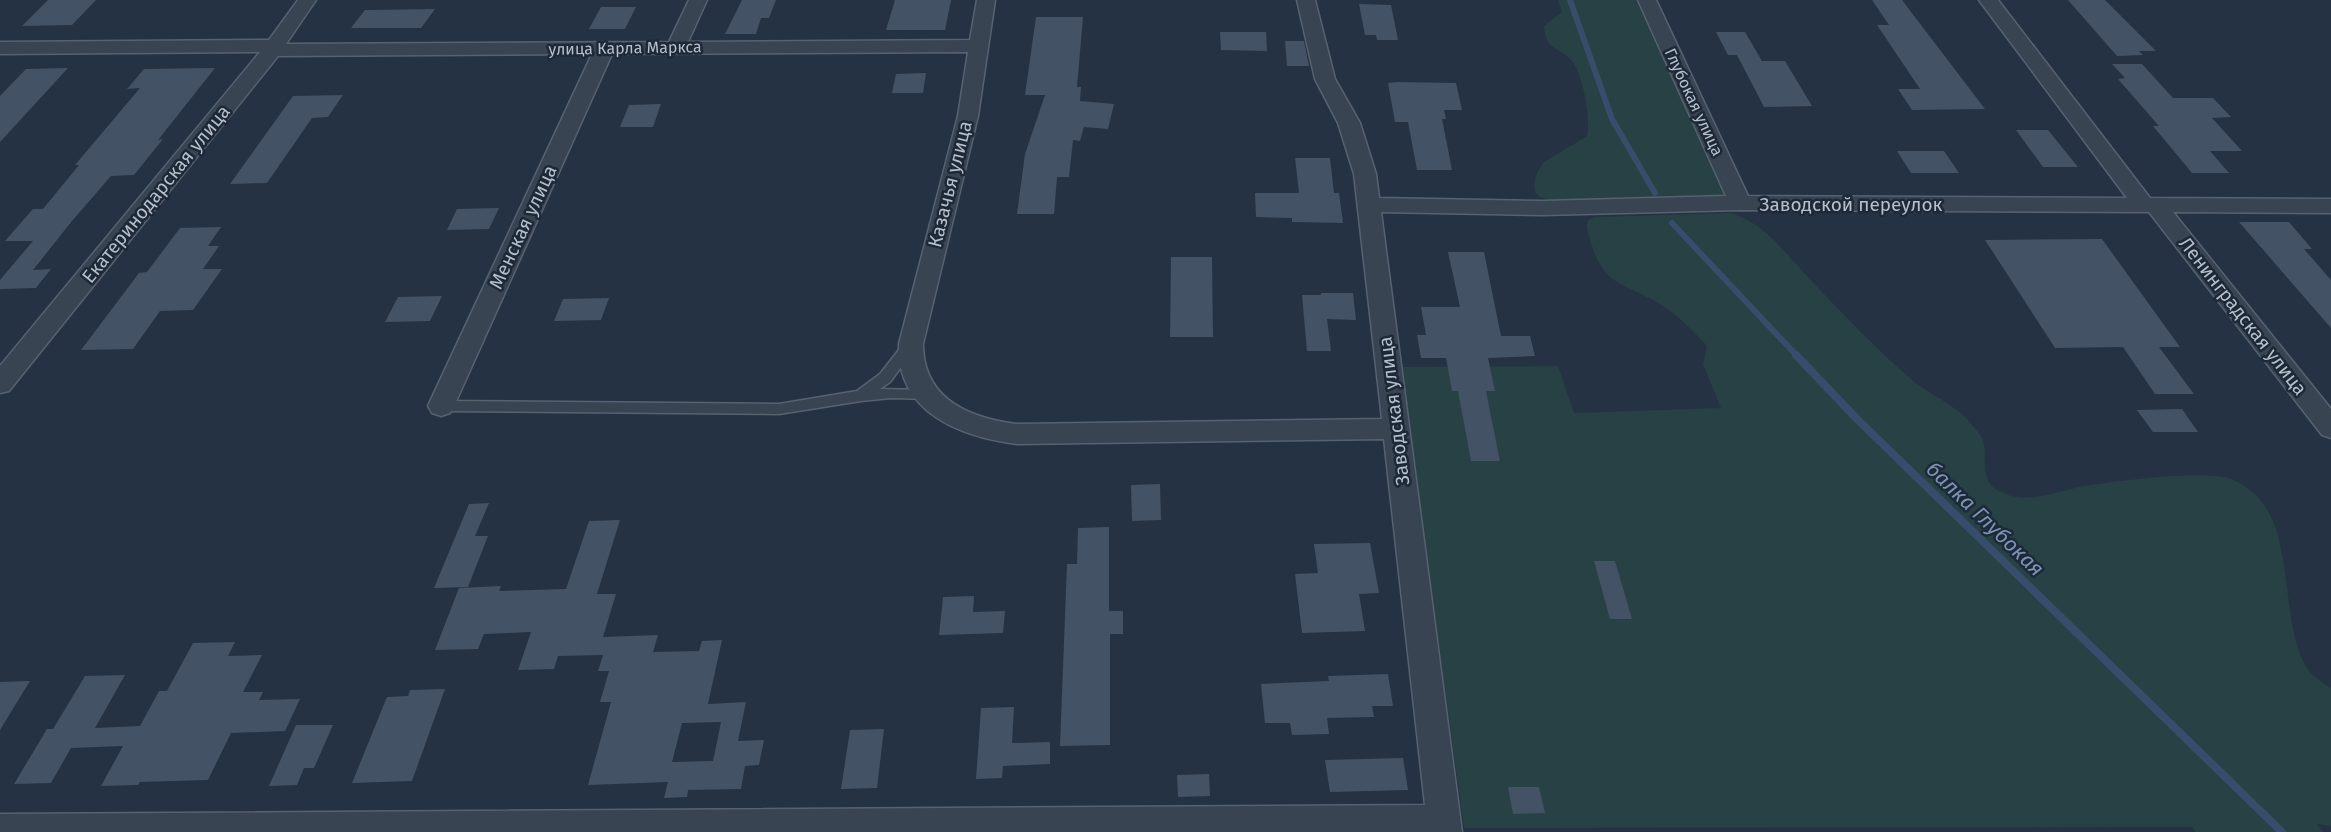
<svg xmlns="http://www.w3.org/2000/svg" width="2331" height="832" font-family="'Fira Sans',sans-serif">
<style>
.green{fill:#274144}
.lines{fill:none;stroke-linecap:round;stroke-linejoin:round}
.stream-far1{stroke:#374d6b;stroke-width:6}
.stream{stroke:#374d6b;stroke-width:8}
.building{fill:#435265;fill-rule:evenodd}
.service-casing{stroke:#576270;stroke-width:3}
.minor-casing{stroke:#576270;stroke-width:3}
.service{fill:#394452;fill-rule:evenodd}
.minor{fill:#394452;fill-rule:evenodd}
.labels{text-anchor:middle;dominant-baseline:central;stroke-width:5;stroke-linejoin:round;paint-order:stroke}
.far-street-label{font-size:16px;fill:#b6bfcc;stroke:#1e2938}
.street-label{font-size:19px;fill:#b6bfcc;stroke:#1e2938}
.water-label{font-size:21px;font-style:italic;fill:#7c95b5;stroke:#1e2938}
</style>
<rect width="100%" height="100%" fill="#253243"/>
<g class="green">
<path d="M1558,0H1638L1727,196L1557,202L1540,197L1535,192L1534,183L1537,173L1544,162L1587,136C1591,120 1583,76 1573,62C1560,46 1545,52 1544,26L1562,12Z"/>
<path d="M1731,213C1766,224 1782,250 1807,276C1840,311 1875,348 1912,380C1930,395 1957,405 1971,424C1975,428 1982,436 1983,441C1988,457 1979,479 1997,490C2026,506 2050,493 2079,487C2111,482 2203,469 2231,479C2237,481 2245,486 2250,490C2296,525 2279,614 2304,663C2309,674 2321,682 2331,688V826L2317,824L2323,832H2196L2192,827L1464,828L1401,367L1558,366L1574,413L1721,408L1703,364L1707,346C1694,332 1680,317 1663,306C1632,285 1605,289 1592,246C1590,237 1585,229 1588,220L1595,217Z"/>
</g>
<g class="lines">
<g class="stream-far1">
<path d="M1570,0L1612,119L1655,193"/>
<path d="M1672,223L1798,357"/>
</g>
<path class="stream" d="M1796,355L1857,419L2282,832"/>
</g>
<g class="building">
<path d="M48,0H96L72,25L22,26Z"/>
<path d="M742,0H776L769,18H761L756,34H725Z"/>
<path d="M895,0H951L945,30H886Z"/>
<path d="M1872,0H1902L1985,109L1912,110L1898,89H1920L1877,25H1889Z"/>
<path d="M2068,0H2105L2156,51H2139L2143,55L2117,56Z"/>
<path d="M1359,4L1391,5L1398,40H1377L1376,35H1365Z"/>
<path d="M601,7H636L625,29H589Z"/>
<path d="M435,9L421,28H351L365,10Z"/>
<path d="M1036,17H1083L1077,87H1081L1080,101L1114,104L1108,129L1084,127L1080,141L1073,140L1069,177H1057L1054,214H1017L1025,154L1045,95H1025Z"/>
<path d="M1220,32H1266L1267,51L1221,50Z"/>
<path d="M1716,32H1745L1762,61H1785L1812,106L1764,107L1737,55H1728Z"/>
<path d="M1285,41H1304L1309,66H1287Z"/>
<path d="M2112,64H2142L2173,98H2213L2231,117L2212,118L2242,151H2210L2229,173H2192L2153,126H2159L2118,79L2125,78Z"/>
<path d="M68,68L0,142V96L26,69Z"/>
<path d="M215,68L158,140L163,139L134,175L111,176L72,221L33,270L51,269L36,288L0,289V280L33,241H5L33,209H43L79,165H75L140,88L127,89L144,69Z"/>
<path d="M926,73L923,93H892L896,74Z"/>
<path d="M1397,82L1456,83L1462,110H1444L1446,119H1442L1452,170H1417L1408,122H1395L1388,83Z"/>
<path d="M343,95L328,117L312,118L267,183L230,184L293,96Z"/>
<path d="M661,104L653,127H620L629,105Z"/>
<path d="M2016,130H2048L2078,167H2043Z"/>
<path d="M1897,151H1944L1959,173H1911Z"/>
<path d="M1295,158H1330L1334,193H1339L1343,223L1292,222V218L1256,217L1255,193H1299Z"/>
<path d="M499,208L489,229L447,230L457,209Z"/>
<path d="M2239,222H2289L2312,249H2304L2331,280V328Z"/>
<path d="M221,227L208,246H219L203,269H222L193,310L160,311L133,349L81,350L139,273L147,272L180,228Z"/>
<path d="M2102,239L2180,347H2159L2194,394H2155L2123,347L2055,348L1985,240Z"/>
<path d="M1448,252H1484L1501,336H1530L1535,356L1488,358L1495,391H1486L1500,461H1471L1458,391H1452L1446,358H1421L1417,335H1426L1421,307H1460Z"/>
<path d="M1171,257H1212L1213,337H1170Z"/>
<path d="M1321,293H1353L1356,320L1327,319L1331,351H1307L1302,295H1321Z"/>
<path d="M442,296L430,321L385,322L398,297Z"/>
<path d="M609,298L601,320L554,321L563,299Z"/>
<path d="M2182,409L2198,432H2153L2137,410Z"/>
<path d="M1160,484L1161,520L1132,521L1131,485Z"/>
<path d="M489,503L475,536H488L468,587L434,588L469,504Z"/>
<path d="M620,520L597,594H616L603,637L658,635L653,652L699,651L702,641L722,640L708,704L746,702L738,741L764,740L759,765L745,766L741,789L688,790L687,797L664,798L668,782L588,785L611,702H600L609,671H598L603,655L558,656L554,669L518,670L531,632L484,634L478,649L435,650L459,588L501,586L499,591L566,589L589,521ZM721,722L713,761L672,762L682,723Z"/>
<path d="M1109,527V611H1123V634H1110V745L1060,746L1067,564H1077L1078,528Z"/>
<path d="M1370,543L1379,593L1359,594L1365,631L1302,633L1295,574L1318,573L1314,544Z"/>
<path d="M1594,561H1615L1632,619H1610Z"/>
<path d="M974,596L973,612L1005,611L1003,633L939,635L943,597Z"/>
<path d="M235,642L228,656L262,655L243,692H263L259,700L300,699L285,731L231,733L208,780L140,782L138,785L101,786L123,746L71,748L51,783L14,784L47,729H53L85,676L125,675L95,728L140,726L159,691H167L193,643Z"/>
<path d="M1388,674L1393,706H1372L1374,717L1327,718L1329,734L1292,735L1290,723H1265L1261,684L1329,681L1328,676Z"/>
<path d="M30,681L0,730V682Z"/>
<path d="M445,689L412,781L352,783L387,697L408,696L410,690Z"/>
<path d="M1014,707L1012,743L1050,742V764L1003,766L1002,778L976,779L981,708Z"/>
<path d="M296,725H333L314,768H304L297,785L269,786Z"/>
<path d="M884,729L877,788L841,789L850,730Z"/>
<path d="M1403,758L1408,790L1330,792L1325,760Z"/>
<path d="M1209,774L1210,796L1178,797L1177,775Z"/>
<path d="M1508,787H1539L1545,813L1513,814Z"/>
</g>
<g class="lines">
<g class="service-casing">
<path id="service" d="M910,340L917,345L915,348L890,382L880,389L926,390L931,391L933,395L931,399L891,398L861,401L779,414L441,411L434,406L441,401L779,404L857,391L880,374L905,342Z"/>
</g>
<g class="minor-casing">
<path id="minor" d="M298,0H316L286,44L669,42L689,0H707L688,42L970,40L977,0H995L978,116L923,344C923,399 969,418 1017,424L1382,419L1354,174L1338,123L1315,79L1297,0H1315L1335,79L1360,123L1376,174L1379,198L1544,201L1726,196L1638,0H1656L1748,196L2127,198L1979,0H1998L2150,198L2331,199V213L2173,212L2331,409V438L2322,435L2149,212L1740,210L1544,215L1381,212L1462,832H0V814L1425,805L1384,439L1017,444C960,437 896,412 899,344L958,116L968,52L612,54L454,406L450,413L441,416L432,413L428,406L592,54L278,56L9,391L0,393V366L260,52L0,54V42L269,40Z"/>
</g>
<use href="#service" class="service"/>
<use href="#minor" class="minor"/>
</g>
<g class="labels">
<g class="far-street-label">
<text transform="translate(625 48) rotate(-1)">улица Карла Маркса</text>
<text transform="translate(1694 102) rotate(65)">Глубокая улица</text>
</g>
<g class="street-label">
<text transform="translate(950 184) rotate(-76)">Казачья улица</text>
<text transform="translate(156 194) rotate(-51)">Екатеринодарская улица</text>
<text x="1851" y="204">Заводской переулок</text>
<text transform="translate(523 227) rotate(-65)">Менская улица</text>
<text transform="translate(2243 316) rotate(52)">Ленинградская улица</text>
<text transform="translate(1394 411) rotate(-97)">Заводская улица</text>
</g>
<g class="water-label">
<text transform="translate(1985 519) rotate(44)">балка Глубокая</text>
</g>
</g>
</svg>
